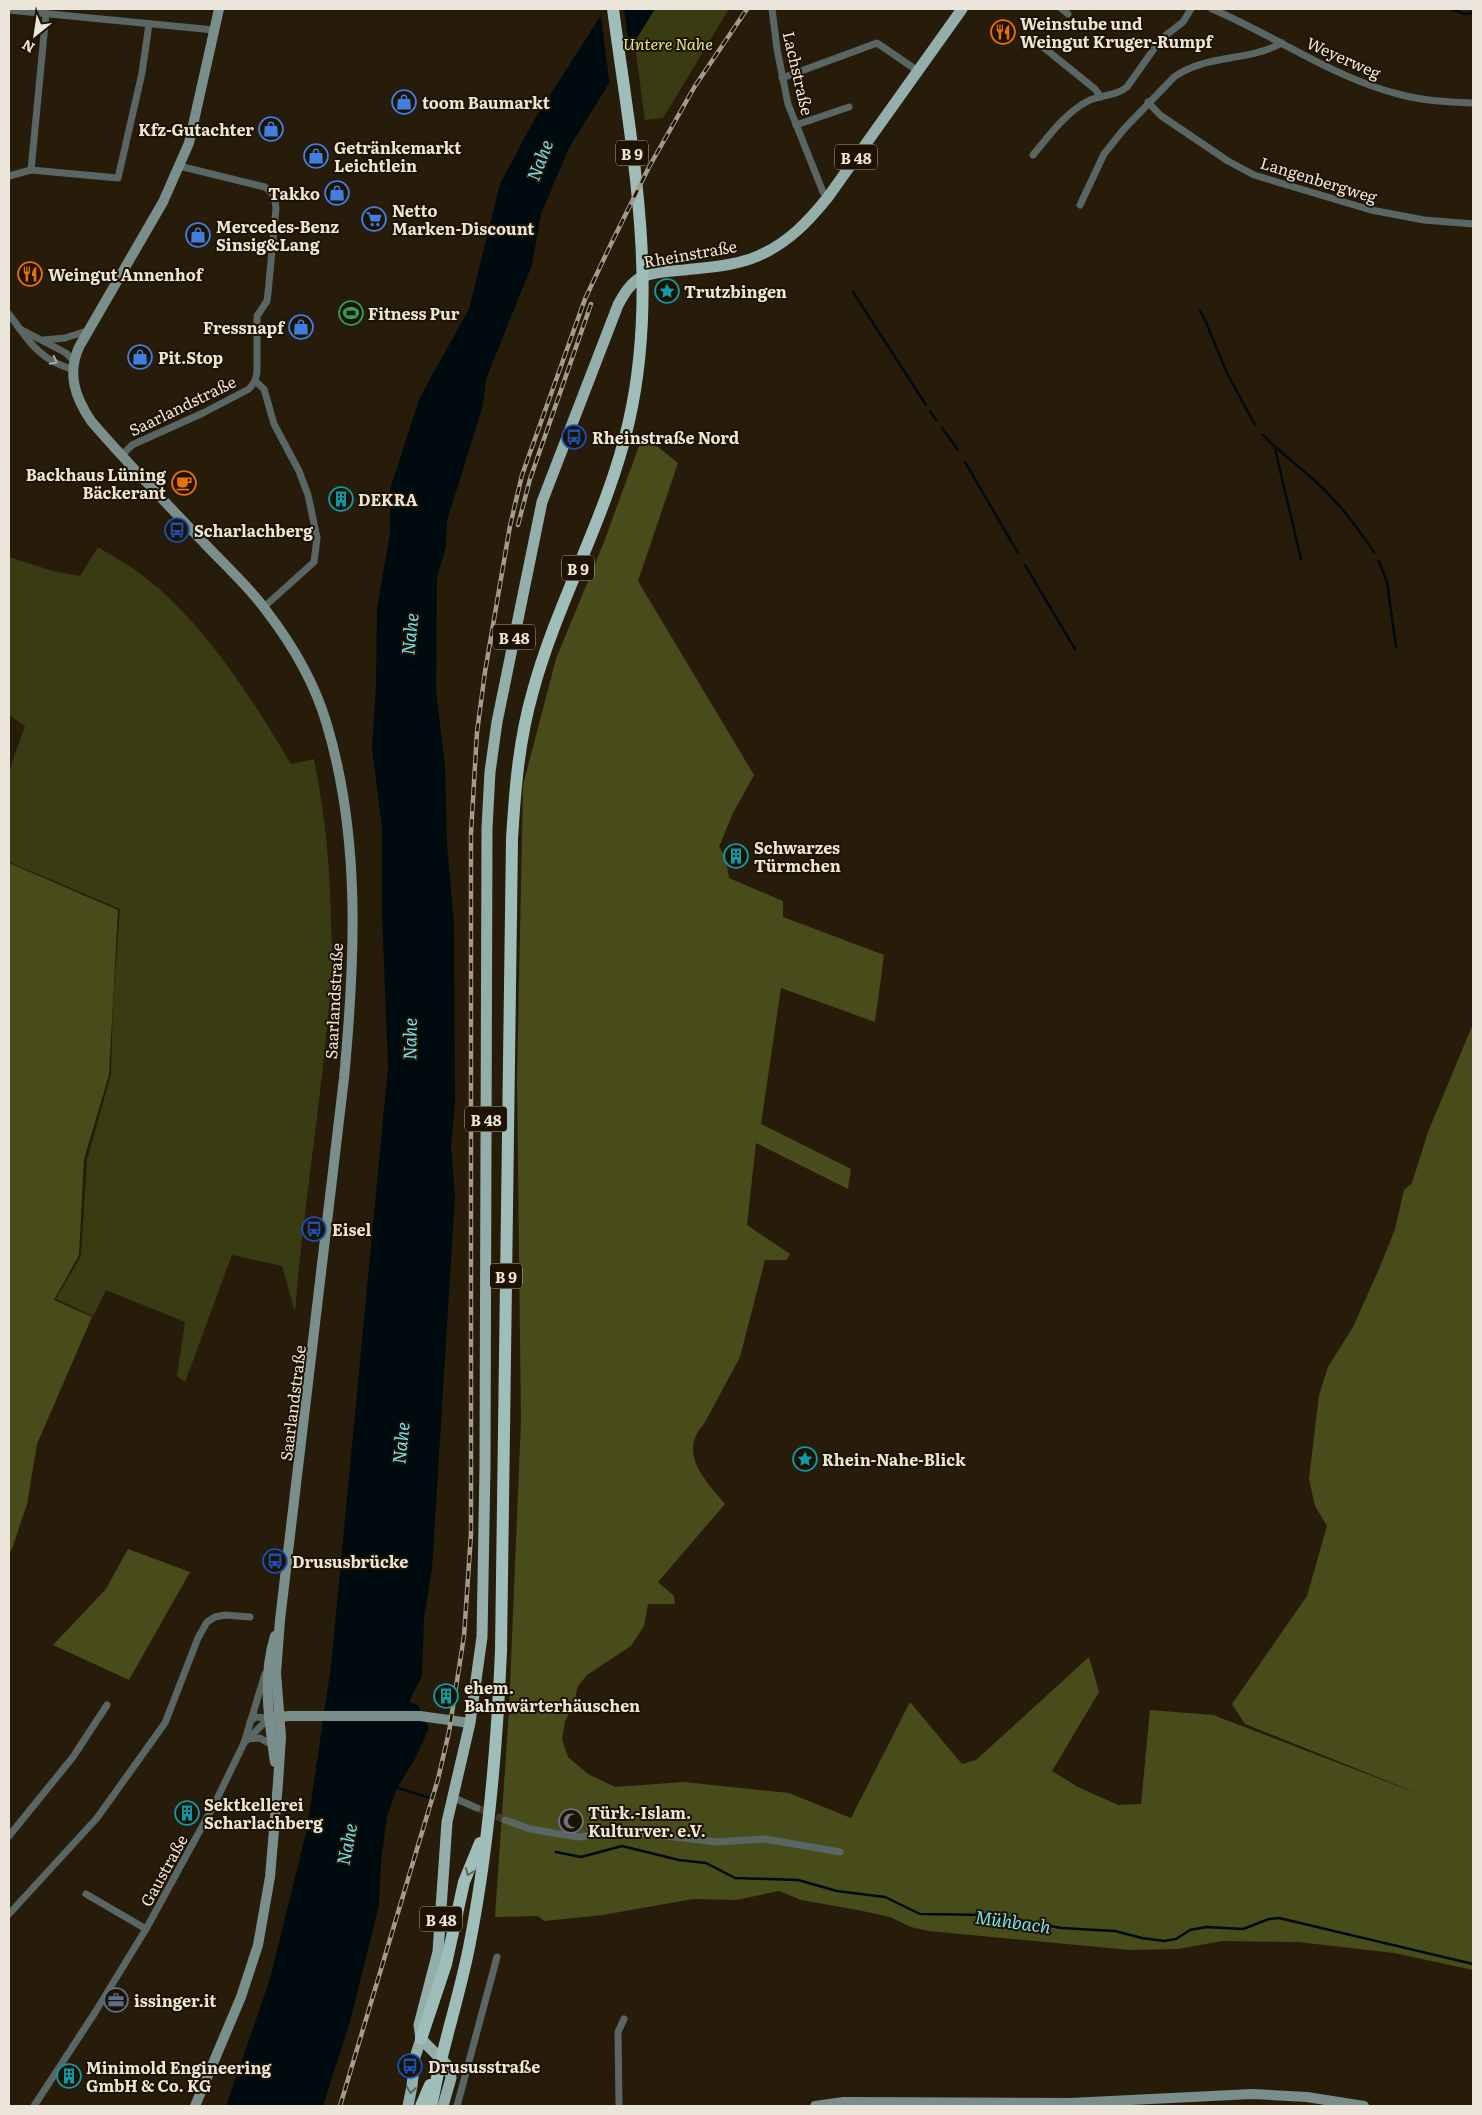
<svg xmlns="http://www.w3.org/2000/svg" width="1482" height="2115" font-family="Literata,serif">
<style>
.green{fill:#393c13}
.forest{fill:#484c1a}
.water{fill:#000b0f}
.pier{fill:#271c09}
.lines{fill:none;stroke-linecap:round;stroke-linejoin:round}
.stream{stroke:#000b0f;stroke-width:2.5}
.minor-tunnel{stroke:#453a28;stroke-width:7;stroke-dasharray:7 3.5;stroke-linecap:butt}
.minor{stroke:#596664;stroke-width:7}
.secondary{stroke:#7a8f8c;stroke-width:10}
.primary{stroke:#94afab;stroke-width:11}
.trunk{stroke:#a0beb9;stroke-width:12}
.rail-casing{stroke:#a39b8c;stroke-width:4.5}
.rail{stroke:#1e1302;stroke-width:2.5;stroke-dasharray:8;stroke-linecap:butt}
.oneway{stroke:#aaaca4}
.oneway2{stroke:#5f685e}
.oneway3{stroke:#596156}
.labels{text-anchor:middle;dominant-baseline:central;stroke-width:4;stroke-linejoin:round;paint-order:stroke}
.shield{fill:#1e1302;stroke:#aea698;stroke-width:1}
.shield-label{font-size:15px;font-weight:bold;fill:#ece5d9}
.poi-label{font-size:16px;font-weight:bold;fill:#ece5d9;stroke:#1e1302;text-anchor:start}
.park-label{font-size:16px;font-style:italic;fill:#dee798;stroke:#1e1302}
.street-label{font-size:16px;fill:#ece5d9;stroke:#1e1302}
.water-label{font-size:18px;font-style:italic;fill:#75dff1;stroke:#1e1302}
</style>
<rect width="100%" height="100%" fill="#271c09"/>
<g class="green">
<path d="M630,9H729L663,118L645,120Z"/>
<path d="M98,547C116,558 136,569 152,583C207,628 255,703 291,764L314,759C325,814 330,865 331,921C331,936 333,951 332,966C325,1082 304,1196 295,1312L282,1266L232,1255L185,1382L177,1376L185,1322L106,1290L93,1316L56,1299L81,1256L87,1160L111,1074L113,1002L120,909L9,862V771L25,726L9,715V557L53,571L80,576Z"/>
</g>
<g class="forest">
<path d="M643,435L678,463L638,581L754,775L733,813L719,847L725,856L729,878L783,901V917L884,955L875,1022L781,988L761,1124L851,1169L848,1189L756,1143L747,1225L790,1254L786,1260H765L740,1357L704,1424C677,1453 706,1481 725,1504L658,1582L674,1596L675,1604H648L644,1626L631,1646L587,1675L578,1686L573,1707L565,1721L562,1739L568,1757L588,1774L615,1787L684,1782L789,1793L851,1818L910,1702L962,1764L976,1760L1089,1657L1099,1692L1052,1771L1078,1787L1118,1805L1141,1804L1150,1710L1213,1715L1427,1797L1245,1724L1232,1704L1307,1596L1327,1526L1315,1506L1309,1479L1319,1395L1328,1367L1353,1327L1379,1269L1395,1229L1404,1190L1412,1183L1428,1132L1473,1024V1970L1394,1953L1298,1942L1222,1941L1178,1949L1130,1950L929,1931L911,1927L890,1917L858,1910L801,1900L779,1891L736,1900L693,1899L603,1915L544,1921L538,1916L495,1917L509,1710L521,1421L517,1081L523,785L556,659L604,542Z"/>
<path d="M9,863L118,910L109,1075L84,1159L79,1255L54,1300L92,1317L37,1444L27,1504L12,1549L9,1554Z"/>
<path d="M128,1549L190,1572L129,1680L53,1645L106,1589Z"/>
</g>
<path class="water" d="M605,9H655L569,148L554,183L541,214L532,265L486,379L483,405L447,521L446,547L437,577L436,691L445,765L447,844L454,924L455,1103L451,1146L455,1197L432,1569L424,1618L422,1676L409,1702L418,1705L429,1728L415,1759L397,1788L387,1817L381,1861L379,1905L350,2022L323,2106H226L269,1982L307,1829L331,1666L388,1067L382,913V827L372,749L376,686L377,609L390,533V489L420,397L469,309L500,184L534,120Z"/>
<path class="pier" d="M602,9H624L630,53L610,85L600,11Z"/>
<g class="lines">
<g class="stream">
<path d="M1451,9L1465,14L1473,13"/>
<path d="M853,292L926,405"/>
<path d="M1200,311L1205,320L1226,371L1255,425"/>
<path d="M930,411L936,420"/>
<path d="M942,428L958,450"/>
<path d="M1263,435C1279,452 1298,465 1315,481C1338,501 1357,527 1374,552"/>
<path d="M1275,449L1301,559"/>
<path d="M965,462L1018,553"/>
<path d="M1379,561L1387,582L1396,647"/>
<path d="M1025,565L1075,649"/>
<path d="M395,1787L430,1798"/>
<path d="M556,1852L581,1857L622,1846L679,1860L706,1863L735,1878L798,1880L837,1891L885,1897L920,1914L991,1915L1061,1928L1115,1931L1142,1938L1164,1941L1176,1939L1190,1930L1206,1927L1243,1929L1269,1919L1279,1918L1473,1964"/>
</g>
<path class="minor-tunnel" d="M477,1808L505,1820"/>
<g class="minor">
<path d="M772,9L777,49L788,104L823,192L828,197"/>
<path d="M1062,9L1068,14"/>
<path d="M1212,9C1274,35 1332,77 1398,94C1423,101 1448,102 1473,103"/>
<path d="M9,10L214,30"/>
<path d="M1043,47L1095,89L1101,97"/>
<path d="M782,78L877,43L918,71"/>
<path d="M1148,102L1160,115L1188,134L1228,161L1254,175L1371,210L1424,220L1473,224"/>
<path d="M796,125L849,107"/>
<path d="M1033,155C1049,136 1065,113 1088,101C1100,95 1117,96 1127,87L1161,39L1183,22L1191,9"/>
<path d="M31,170L46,14"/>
<path d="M9,176L31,170L118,178L142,73L149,24"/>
<path d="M1080,205L1104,154L1124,129L1174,77C1206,54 1247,62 1282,43"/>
<path d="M9,314C28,340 39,360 72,369"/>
<path d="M20,329L66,353L73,360"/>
<path d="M44,340L65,338L87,331"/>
<path d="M255,381L264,389L274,424L299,471L308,495L317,538L314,562L264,607"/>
<path d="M121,456L132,445L203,413L249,389L255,381L257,372V316L267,301L268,293L276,208L274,195L265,187L179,166"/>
<path d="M250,1722L255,1717L269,1718"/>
<path d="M247,1739L260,1738L272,1745"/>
<path d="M244,1743L269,1718"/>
<path d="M452,1797L477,1808"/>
<path d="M505,1820L530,1829L578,1837L624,1831L717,1842L765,1839L840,1852"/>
<path d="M9,1836L73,1757L107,1705"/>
<path d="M86,1894L146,1929"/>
<path d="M9,1914L97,1818L165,1723L198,1638L207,1622L215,1617L225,1615L250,1617"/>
<path d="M34,2106L94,2014L146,1929L215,1803L244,1743L265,1674"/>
<path d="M457,2106L497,1957"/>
<path d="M619,2106L618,2032L624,2019"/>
</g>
<g class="secondary">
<path d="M275,1636C262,1677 269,1720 275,1762"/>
<path d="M269,1718L289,1716H420L470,1723"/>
<path d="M195,2106L241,1997L258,1945L270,1877L278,1783L281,1737L276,1673L280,1620L344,1078C355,961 361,839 327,725C315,683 292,644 265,609C248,586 226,566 206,545C167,504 128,464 91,421C75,397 67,374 79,347L163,202L189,143L219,9"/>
<path d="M815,2106L844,2102L1070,2103L1252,2094L1307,2097L1364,2106"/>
</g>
<g class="primary">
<path d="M421,2039L449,2067L451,2078L443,2106"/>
<path d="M408,2106L412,2086L415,2057L421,2039L419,2025L438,1952L447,1822L470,1723L482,1637L485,1466L487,828L490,772L497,722L542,502L618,305C624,294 630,283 642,277C655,271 670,271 684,270C709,267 735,266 758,256C788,243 808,222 828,197L962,9"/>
</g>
<g class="trunk">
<path d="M421,2039L446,1964L464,1882L480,1843"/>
<path d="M421,2106L430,2085"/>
<path d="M431,2106C434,2094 436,2081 439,2069C449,2025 463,1982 471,1937C489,1842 497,1746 501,1651L512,839C515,789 519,739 533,691C558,599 608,515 629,421C660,285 631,145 613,9"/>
</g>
<g class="rail-casing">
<g id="rail">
<path d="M518,525L530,479L591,304"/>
<path d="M340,2106L438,1779L449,1732L464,1636L471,1534V833L477,732L485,672L510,526L522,475L585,299L610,246L649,167L695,86L747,9"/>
</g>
</g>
<use href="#rail" class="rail"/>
</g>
<defs><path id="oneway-chevron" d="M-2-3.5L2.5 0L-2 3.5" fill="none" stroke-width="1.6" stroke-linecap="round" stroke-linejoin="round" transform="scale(1.25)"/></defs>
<use class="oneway" href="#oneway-chevron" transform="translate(54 361) rotate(27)"/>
<use class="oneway2" href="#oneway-chevron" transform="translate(469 1872) rotate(112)"/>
<use class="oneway3" href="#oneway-chevron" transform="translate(411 2090) rotate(98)"/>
<defs>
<g id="restaurant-ring" transform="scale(1.25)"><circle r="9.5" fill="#1e1302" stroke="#e8710a" stroke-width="1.5"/><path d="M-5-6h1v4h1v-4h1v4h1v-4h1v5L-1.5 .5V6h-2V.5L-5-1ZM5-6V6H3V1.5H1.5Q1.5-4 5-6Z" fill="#e8710a"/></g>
<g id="shop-ring" transform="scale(1.25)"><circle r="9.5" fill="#1e1302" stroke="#3f7fe0" stroke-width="1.5"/><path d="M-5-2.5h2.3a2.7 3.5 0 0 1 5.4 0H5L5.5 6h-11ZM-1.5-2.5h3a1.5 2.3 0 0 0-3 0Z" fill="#3f7fe0"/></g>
<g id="supermarket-ring" transform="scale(1.25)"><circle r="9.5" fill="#1e1302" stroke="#3f7fe0" stroke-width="1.5"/><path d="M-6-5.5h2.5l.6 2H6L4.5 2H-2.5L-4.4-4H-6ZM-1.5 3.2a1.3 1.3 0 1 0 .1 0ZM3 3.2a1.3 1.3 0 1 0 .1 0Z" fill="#3f7fe0"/></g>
<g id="sight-ring" transform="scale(1.25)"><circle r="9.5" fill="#1e1302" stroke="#0f9aa8" stroke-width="1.5"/><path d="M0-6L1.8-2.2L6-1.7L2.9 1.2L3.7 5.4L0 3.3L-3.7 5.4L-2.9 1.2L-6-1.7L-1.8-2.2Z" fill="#0f9aa8"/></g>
<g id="stadium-ring" transform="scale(1.25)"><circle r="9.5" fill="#1e1302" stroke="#2e9e5b" stroke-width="1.5"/><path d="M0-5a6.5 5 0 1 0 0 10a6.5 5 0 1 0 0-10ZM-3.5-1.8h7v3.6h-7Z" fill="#2e9e5b"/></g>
<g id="bus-ring" transform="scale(1.25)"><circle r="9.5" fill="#1e1302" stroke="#1a4fb4" stroke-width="1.5"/><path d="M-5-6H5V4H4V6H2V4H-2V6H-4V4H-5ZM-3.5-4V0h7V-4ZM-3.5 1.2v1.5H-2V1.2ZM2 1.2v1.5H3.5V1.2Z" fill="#1a4fb4"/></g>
<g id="cafe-ring" transform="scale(1.25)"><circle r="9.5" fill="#1e1302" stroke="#e8710a" stroke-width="1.5"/><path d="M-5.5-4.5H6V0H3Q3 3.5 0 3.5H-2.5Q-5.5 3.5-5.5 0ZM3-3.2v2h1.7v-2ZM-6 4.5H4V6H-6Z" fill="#e8710a"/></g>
<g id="building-ring" transform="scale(1.25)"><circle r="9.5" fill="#1e1302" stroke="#0f9aa8" stroke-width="1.5"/><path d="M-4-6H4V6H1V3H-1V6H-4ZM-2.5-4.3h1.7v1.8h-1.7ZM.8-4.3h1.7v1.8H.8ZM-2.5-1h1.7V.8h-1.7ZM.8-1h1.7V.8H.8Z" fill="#0f9aa8"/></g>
<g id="mosque-ring" transform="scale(1.25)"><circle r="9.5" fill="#1e1302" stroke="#6b7280" stroke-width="1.5"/><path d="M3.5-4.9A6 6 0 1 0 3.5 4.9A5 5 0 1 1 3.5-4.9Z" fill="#6b7280"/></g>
<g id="office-ring" transform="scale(1.25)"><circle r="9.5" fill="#1e1302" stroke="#5c6f8a" stroke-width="1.5"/><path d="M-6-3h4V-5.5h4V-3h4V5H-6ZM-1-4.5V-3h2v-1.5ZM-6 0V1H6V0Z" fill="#5c6f8a"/></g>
</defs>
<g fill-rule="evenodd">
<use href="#restaurant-ring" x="1003" y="32"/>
<use href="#shop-ring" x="404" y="102"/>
<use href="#shop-ring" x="271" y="129"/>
<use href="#shop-ring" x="316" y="156"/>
<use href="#shop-ring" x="337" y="193"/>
<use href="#supermarket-ring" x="374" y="219"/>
<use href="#shop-ring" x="198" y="235"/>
<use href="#restaurant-ring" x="30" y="274"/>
<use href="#sight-ring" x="667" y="291"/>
<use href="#stadium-ring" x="351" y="313"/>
<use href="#shop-ring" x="301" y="327"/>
<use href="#shop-ring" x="140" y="357"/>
<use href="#bus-ring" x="574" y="437"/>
<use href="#cafe-ring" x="184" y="483"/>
<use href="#building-ring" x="341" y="499"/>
<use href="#bus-ring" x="177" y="530"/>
<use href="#building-ring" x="736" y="856"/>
<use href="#bus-ring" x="314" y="1229"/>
<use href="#sight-ring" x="805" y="1459"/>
<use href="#bus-ring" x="275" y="1561"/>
<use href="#building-ring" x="446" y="1696"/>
<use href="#building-ring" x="187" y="1813"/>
<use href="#mosque-ring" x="571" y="1821"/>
<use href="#office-ring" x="116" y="2000"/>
<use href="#bus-ring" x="410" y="2066"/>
<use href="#building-ring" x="69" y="2076"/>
</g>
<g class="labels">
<g class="shield">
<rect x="616" y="140.5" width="32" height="25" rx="4"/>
<rect x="835" y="144.5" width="42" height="25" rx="4"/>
<rect x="562" y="555.5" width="32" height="25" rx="4"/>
<rect x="493" y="624.5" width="42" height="25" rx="4"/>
<rect x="465" y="1106.5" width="42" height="25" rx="4"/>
<rect x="490" y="1263.5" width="32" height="25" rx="4"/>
<rect x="420" y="1906.5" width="42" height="25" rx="4"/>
</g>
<g class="shield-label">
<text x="632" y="153">B 9</text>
<text x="856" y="157">B 48</text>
<text x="578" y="568">B 9</text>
<text x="514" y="637">B 48</text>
<text x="486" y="1119">B 48</text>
<text x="506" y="1276">B 9</text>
<text x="441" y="1919">B 48</text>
</g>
<g class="poi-label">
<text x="1020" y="23">Weinstube und<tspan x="1020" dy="18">Weingut Kruger-Rumpf</tspan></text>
<text x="422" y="102">toom Baumarkt</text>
<text x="254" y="129" text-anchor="end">Kfz-Gutachter</text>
<text x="334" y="147">Getränkemarkt<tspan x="334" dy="18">Leichtlein</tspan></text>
<text x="320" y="193" text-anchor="end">Takko</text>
<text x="392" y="210">Netto<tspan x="392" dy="18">Marken-Discount</tspan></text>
<text x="216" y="226">Mercedes-Benz<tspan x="216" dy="18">Sinsig&amp;Lang</tspan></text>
<text x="48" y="274">Weingut Annenhof</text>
<text x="684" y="291">Trutzbingen</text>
<text x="368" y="313">Fitness Pur</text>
<text x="284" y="327" text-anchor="end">Fressnapf</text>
<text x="158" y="357">Pit.Stop</text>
<text x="592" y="437">Rheinstraße Nord</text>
<text x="166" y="474" text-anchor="end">Backhaus Lüning<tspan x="166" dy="18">Bäckerant</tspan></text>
<text x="358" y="499">DEKRA</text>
<text x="194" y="530">Scharlachberg</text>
<text x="754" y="847">Schwarzes<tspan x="754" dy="18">Türmchen</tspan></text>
<text x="332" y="1229">Eisel</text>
<text x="822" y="1459">Rhein-Nahe-Blick</text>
<text x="292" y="1561">Drususbrücke</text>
<text x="464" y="1687">ehem.<tspan x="464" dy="18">Bahnwärterhäuschen</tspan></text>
<text x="204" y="1804">Sektkellerei<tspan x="204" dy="18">Scharlachberg</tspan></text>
<text x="588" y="1812">Türk.-Islam.<tspan x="588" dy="18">Kulturver. e.V.</tspan></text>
<text x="134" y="2000">issinger.it</text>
<text x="428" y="2066">Drususstraße</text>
<text x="86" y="2067">Minimold Engineering<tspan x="86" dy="18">GmbH &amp; Co. KG</tspan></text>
</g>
<g class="park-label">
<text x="668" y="43">Untere Nahe</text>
</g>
<g class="street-label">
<text transform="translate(1344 57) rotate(24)">Weyerweg</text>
<text transform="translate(799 73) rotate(77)">Lachstraße</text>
<text transform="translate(1319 179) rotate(17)">Langenbergweg</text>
<text transform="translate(690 253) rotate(-10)">Rheinstraße</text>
<text transform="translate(182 405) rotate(-26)">Saarlandstraße</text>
<text transform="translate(333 1001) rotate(-87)">Saarlandstraße</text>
<text transform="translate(292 1403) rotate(-83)">Saarlandstraße</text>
<text transform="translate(163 1870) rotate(-61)">Gaustraße</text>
</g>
<g class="water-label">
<text transform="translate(539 160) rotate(-69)">Nahe</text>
<text transform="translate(409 634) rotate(-84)">Nahe</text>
<text transform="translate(409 1039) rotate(-89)">Nahe</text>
<text transform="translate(400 1443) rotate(-84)">Nahe</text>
<text transform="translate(346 1844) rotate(-79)">Nahe</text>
<text transform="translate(1013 1921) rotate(8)">Mühbach</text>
</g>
</g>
<rect width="1482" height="2115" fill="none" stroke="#ece5d9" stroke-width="20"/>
<g transform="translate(35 35) rotate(210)" stroke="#1e1302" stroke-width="4" paint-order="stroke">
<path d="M0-4L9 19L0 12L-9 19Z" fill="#ece5d9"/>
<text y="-8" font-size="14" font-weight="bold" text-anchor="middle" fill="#ece5d9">N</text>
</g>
</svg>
